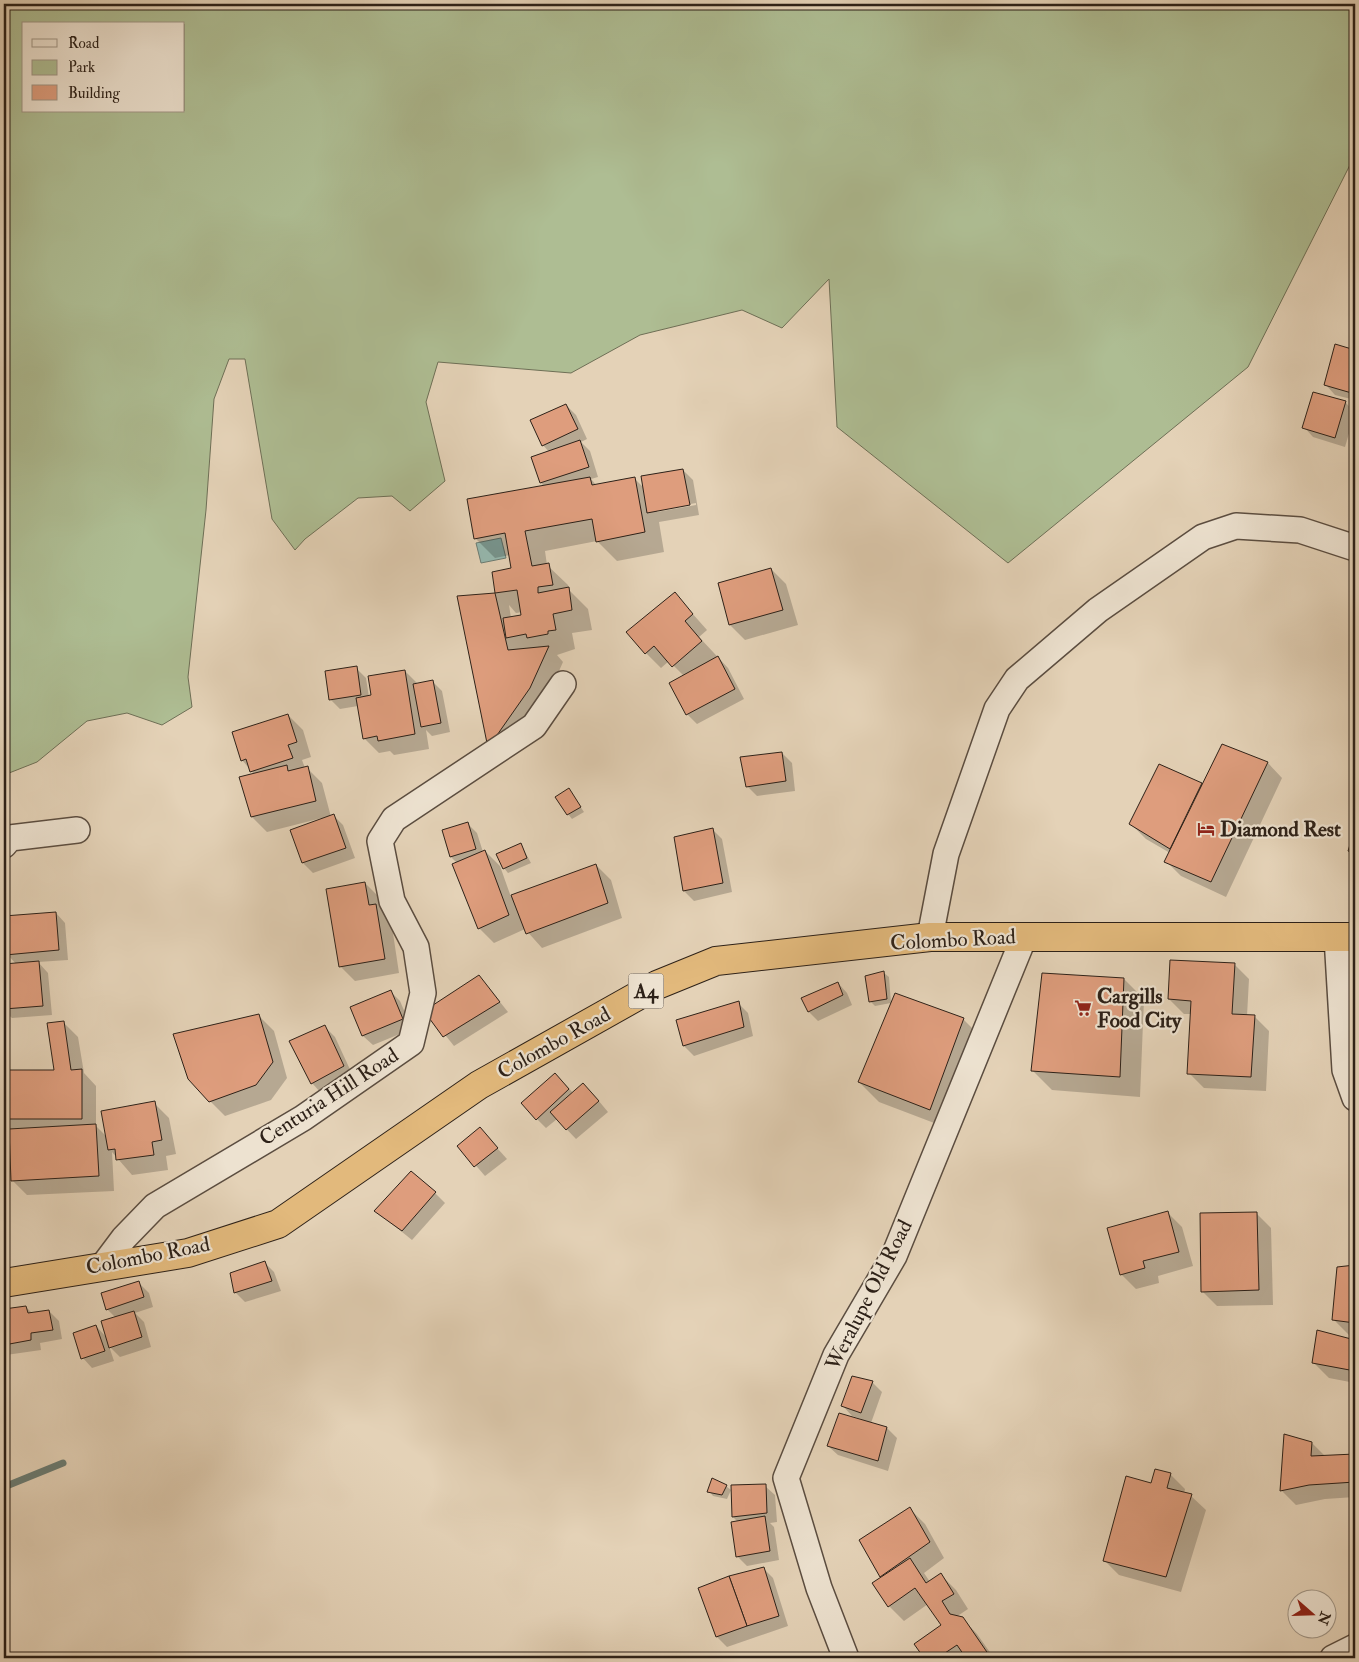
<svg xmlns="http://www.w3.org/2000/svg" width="1359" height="1662" font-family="'IM FELL Double Pica',serif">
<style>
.green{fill:#aebd93;stroke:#6e6f56;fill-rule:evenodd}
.water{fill:#95b8af;stroke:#6b7c73}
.shadow{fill:#0003;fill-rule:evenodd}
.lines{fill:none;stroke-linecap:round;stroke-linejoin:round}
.stream{stroke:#6b7c73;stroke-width:7}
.building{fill:#de9d7d;stroke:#2d2118}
.minor-casing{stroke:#5b4d40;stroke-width:28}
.highway-casing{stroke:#2d2118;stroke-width:30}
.minor{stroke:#ede2d0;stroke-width:25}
.highway{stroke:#e2b97c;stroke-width:28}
.labels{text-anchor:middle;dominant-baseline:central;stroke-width:4.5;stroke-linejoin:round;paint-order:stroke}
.shield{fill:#ede2d0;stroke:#675b4f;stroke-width:1}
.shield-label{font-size:20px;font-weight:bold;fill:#2d2118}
.poi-label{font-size:21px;font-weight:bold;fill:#2d2118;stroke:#ede2d0;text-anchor:start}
.street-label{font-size:21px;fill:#2d2118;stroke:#ede2d0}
</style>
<rect width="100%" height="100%" fill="#e4d2b7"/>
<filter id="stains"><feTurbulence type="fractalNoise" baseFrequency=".004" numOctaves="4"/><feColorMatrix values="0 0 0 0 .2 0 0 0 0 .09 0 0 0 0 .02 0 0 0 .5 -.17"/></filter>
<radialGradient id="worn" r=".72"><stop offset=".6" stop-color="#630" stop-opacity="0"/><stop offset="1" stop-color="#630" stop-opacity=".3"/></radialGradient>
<path class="green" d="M4,4H1355V155L1248,367L1008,563L837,427L829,279L782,328L742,310L640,335L571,373L438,362L426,402L445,481L410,511L392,496L358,498L305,539L295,550L272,519L245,359H229L214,399L206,510L188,677L192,707L162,725L127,713L87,721L37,762L4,775ZM24,24H184V111H24Z"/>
<path class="water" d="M501,538L506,558L481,563L476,543Z"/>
<g class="shadow">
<path d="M1336,346L1355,351V400L1335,395L1326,385Z"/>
<path d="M1346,403L1355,413L1345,447L1313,437L1304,427Z"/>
<path d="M566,405L576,415L587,439L581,442L590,451L598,477L591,479L597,486L635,479L644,488L683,470L693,480L699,515L659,522L664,552L617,561L597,541L545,551L547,565L568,585L569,590L588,609L592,630L572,633L575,649L557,655L563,662L545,703L504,761L489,747L458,597L496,595L493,573L512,570L510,555L495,558L475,538L544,486L541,483L549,452L543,445ZM696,503V505L657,512V510ZM509,605L516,613L522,612L523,616L511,618Z"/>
<path d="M771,569L786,584L798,625L745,640L730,625L719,584Z"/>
<path d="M675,594L707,630L699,637L728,668L744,699L697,724L687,714L684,676L669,661L661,668L646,653Z"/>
<path d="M356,668L366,678L369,697L405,671L418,684L432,681L442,691L450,732L432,736L426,730L429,749L394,755L390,751L379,753L364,738L358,706L340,709L330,699Z"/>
<path d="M288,715L303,730L311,757L302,760L305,768H307L322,783L331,817L334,816L343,825L355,858L313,873L303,863L292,830L322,820V818L267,832L252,817L254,774L242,760Z"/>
<path d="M782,753L792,763L795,791L757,796L747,786Z"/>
<path d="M1268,763L1282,778L1226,897L1181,876L1166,861L1170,853L1146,839L1131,824L1159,766L1203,785Z"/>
<path d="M569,790L584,812L572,819L568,814Z"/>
<path d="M467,823L477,833L483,852L485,851L500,866L511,897L596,865L611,880L622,918L542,948L525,929L494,943L479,928L454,865L458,864L451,857L443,831Z"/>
<path d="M712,829L722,839L732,892L694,901L684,891Z"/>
<path d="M521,845L531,863L508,873L504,868Z"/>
<path d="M365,883L380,898L382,911L391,920L399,973L355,981L340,966Z"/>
<path d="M56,913L65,923L68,960L38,962L48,973L52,1015L12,1018L4,1011V966L17,965L7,954L4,918Z"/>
<path d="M1234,964L1249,979L1247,1016H1254L1269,1031L1266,1091L1204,1088L1189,1073L1192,1014H1184L1169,999Z"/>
<path d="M884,973L889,977L891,1003L875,1006L870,1001Z"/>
<path d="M479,976L508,1012L454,1046L426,1011Z"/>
<path d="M1124,979L1144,999L1140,1097L1052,1090L1032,1070Z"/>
<path d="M838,983L847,993L852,1005L818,1021L809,1012Z"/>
<path d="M390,991L400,1001L412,1029L373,1045L363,1036L351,1007Z"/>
<path d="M738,1003L748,1013L753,1036L694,1056L684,1046L678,1021Z"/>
<path d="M259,1016L274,1031L287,1078L271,1100L225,1116L210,1101Z"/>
<path d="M963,1019L983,1039L950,1129L879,1102L859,1082Z"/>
<path d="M63,1022L78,1037L84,1073L96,1086V1126L106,1136L154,1103L169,1118L176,1154L166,1156L168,1170L132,1175L112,1152L114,1191L27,1195L12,1180L10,1129L4,1123V1071H55Z"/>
<path d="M325,1027L335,1037L353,1076L321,1093L312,1083Z"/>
<path d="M565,1084L573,1093L593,1094L608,1112L576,1139L557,1119L546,1128L537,1119Z"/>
<path d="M480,1129L507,1159L485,1176L459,1146Z"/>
<path d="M435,1193L445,1203L412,1240L376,1211Z"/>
<path d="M1167,1212L1182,1227L1193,1266L1158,1276L1159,1283L1136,1289L1121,1274Z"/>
<path d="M1256,1213L1271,1228L1273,1305L1217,1306L1202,1291Z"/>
<path d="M265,1263L274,1272L281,1291L245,1302L235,1292Z"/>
<path d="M1355,1267V1336L1349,1335L1334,1320L1338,1268Z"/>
<path d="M139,1283L149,1293L153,1307L135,1313L144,1322L151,1347L120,1357L109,1346L114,1361L92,1368L83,1358L96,1326L107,1338L116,1318L107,1309Z"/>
<path d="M26,1307L33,1314L49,1311L59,1321L62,1339L40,1343L41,1350L6,1355L4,1353V1310Z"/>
<path d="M1319,1331L1355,1341V1388V1383L1329,1378L1314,1363Z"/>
<path d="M872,1382L882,1392L871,1423L887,1428L897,1438L888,1471L838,1455L828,1446L861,1421V1419L852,1416L843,1406Z"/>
<path d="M1312,1443L1326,1457L1355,1455V1497L1325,1499L1296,1505L1282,1491Z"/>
<path d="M1170,1474L1185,1489L1184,1494L1191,1496L1206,1510L1181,1592L1119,1575L1104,1560L1152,1485Z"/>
<path d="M726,1486L731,1490L727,1499L713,1496L709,1491Z"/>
<path d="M765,1486L775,1495L777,1522L770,1523L774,1527L779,1560L747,1566L737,1556L738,1522L733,1517Z"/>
<path d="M910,1509L925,1524L944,1558L924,1573L930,1582L941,1575L956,1590L968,1609L956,1617L962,1618L977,1634L994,1658H925L916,1644L942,1625L928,1604L904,1621L889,1606L874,1583L882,1577L861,1540Z"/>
<path d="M763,1568L773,1578L788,1626L727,1647L717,1637L700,1588Z"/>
</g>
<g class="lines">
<path class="stream" d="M4,1487L63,1463"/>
</g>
<g class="building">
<path d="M1335,344L1355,350V394L1324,385Z"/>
<path d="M1313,392L1346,401L1335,438L1302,428Z"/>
<path d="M566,404L578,429L542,446L530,420Z"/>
<path d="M580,440L589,467L540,483L531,457Z"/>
<path d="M683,469L690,505L647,513L641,476Z"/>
<path d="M590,477L592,485L635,477L645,532L596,542L592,519L525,531L532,566L549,563L553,585L538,587V593L569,587L572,610L553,614L556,630L548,631V634L527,638L526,634L506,638L503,618L521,615L517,590L495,593L492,572L511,568L505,533L474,539L467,499Z"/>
<path d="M771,568L783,610L729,625L718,583Z"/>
<path d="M675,592L693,614L685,621L702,641L672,667L654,646L645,654L626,632Z"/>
<path d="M495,593L508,650L549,646L530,688L488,748L457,596Z"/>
<path d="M718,656L735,689L686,715L669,683Z"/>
<path d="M357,666L361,695L329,700L325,671Z"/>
<path d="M405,670L415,734L378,741L377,736L363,739L356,698L371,695L368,676Z"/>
<path d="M433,680L441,723L421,727L413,684Z"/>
<path d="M288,714L297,742L288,745L293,758L250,772L246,759L241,761L232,732Z"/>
<path d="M1222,744L1268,762L1211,882L1164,862Z"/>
<path d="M782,752L786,781L746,787L740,757Z"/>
<path d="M1159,764L1202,783L1170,849L1129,824Z"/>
<path d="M287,765L288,771L308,766L316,801L251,817L239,777Z"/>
<path d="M569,788L581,807L567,815L555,797Z"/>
<path d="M334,814L346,848L302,863L290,830Z"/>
<path d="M468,822L476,849L450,857L442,830Z"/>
<path d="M713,828L723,883L683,891L674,837Z"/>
<path d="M1355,828V854L1348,851Z"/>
<path d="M521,843L527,858L503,869L496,854Z"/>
<path d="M485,850L509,915L478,929L452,864Z"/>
<path d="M596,864L608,903L526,934L511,895Z"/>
<path d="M365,882L369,905L376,904L385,959L339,967L326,889Z"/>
<path d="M56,912L59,950L5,955L4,916Z"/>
<path d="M1170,960L1235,963L1232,1014L1255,1015L1251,1077L1187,1074L1191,1001L1168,999Z"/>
<path d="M39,961L43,1006L4,1009V964Z"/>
<path d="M884,971L887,999L869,1002L865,976Z"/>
<path d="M1042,973L1124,978L1120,1077L1031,1071Z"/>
<path d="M479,975L500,1002L443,1037L424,1011Z"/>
<path d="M838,982L843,995L808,1012L801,998Z"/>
<path d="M391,990L403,1019L362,1036L350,1007Z"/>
<path d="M895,993L964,1018L930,1110L858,1082Z"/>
<path d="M739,1001L744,1027L683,1046L676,1020Z"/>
<path d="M259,1014L273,1062L256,1085L209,1102L188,1079L173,1034Z"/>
<path d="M64,1021L71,1070L82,1069V1119H4V1070H54L47,1023Z"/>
<path d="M325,1025L344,1066L311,1084L289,1041Z"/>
<path d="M555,1073L569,1089L536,1120L521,1103Z"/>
<path d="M583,1083L599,1101L566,1130L550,1112Z"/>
<path d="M155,1101L162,1140L152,1142L154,1155L116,1160L115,1149L108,1150L101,1111Z"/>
<path d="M96,1124L99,1176L11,1181L9,1129Z"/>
<path d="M480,1127L498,1148L474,1167L457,1146Z"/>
<path d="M411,1171L436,1192L402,1231L374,1211Z"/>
<path d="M1168,1211L1179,1252L1143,1261L1145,1268L1120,1275L1107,1228Z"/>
<path d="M1257,1212L1259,1290L1201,1292L1200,1213Z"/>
<path d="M265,1261L272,1281L234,1293L230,1273Z"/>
<path d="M1355,1265V1323L1332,1320L1337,1267Z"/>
<path d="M139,1281L144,1297L106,1310L101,1293Z"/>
<path d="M26,1306L28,1313L49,1310L53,1330L31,1333V1340L4,1345V1309Z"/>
<path d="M134,1311L142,1337L109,1348L101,1321Z"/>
<path d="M96,1325L105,1351L81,1359L73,1333Z"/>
<path d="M1317,1330L1355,1340V1371L1312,1363Z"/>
<path d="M852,1376L873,1381L861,1413L841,1406Z"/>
<path d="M839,1413L887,1427L878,1461L827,1446Z"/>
<path d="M1284,1434L1312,1442L1311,1456L1355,1454V1482L1309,1485L1280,1491Z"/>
<path d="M1155,1469L1171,1473L1167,1488L1192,1494L1166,1577L1103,1561L1126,1476L1151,1483Z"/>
<path d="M712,1478L727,1485L722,1495L707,1492Z"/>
<path d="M766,1484L767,1513L732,1517L731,1485Z"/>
<path d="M910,1507L930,1542L880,1577L859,1540Z"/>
<path d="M765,1516L770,1551L736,1557L731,1522Z"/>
<path d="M910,1558L926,1583L941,1573L954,1594L942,1601L950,1614L963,1617L991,1658H966L957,1645L945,1653L949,1658H924L914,1644L941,1625L915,1588L888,1607L872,1583Z"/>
<path d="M764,1567L779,1616L747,1626L729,1576Z"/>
<path d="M729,1576L747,1626L716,1637L698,1588Z"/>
</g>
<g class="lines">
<g class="minor-casing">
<g id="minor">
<path d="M4,845L10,838L77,830"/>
<path d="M930,937L946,854L997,709L1017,679L1098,610L1203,537L1236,526L1300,530L1355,548"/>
<path d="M1337,937L1345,1070L1355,1098"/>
<path d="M103,1266L124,1238L155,1206L303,1118L411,1043L423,993L416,947L392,901L380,841L394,819L534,726L563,684"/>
<path d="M846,1658L819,1588L786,1478L836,1355L894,1256L1024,937"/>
<path d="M1333,1658L1355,1647"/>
</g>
</g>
<g class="highway-casing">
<path id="highway" d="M4,1283L188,1253L278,1224L479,1085L657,985L716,961L930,937H1355"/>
</g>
<use href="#minor" class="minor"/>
<use href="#highway" class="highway"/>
</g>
<defs>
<g id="hotel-bare" transform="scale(1.35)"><path d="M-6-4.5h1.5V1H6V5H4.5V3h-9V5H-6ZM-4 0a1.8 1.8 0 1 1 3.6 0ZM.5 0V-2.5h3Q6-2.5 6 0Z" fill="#8f2418" stroke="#ede2d0" stroke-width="2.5" paint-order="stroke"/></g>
<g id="supermarket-bare" transform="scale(1.35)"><path d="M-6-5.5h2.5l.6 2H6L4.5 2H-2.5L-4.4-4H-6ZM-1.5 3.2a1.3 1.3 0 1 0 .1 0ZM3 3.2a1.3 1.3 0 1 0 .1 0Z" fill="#8f2418" stroke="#ede2d0" stroke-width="2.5" paint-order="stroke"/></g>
</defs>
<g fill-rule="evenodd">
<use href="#hotel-bare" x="1206" y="829"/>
<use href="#supermarket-bare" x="1083" y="1008"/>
</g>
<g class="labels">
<rect class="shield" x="628.5" y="973.5" width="35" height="35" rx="4"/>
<g class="shield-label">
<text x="646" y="991">A4</text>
</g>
<g class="poi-label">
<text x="1220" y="829">Diamond Rest</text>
<text x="1097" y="996">Cargills<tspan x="1097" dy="24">Food City</tspan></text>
</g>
<g class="street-label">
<text transform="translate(953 940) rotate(-3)">Colombo Road</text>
<text transform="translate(554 1043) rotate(-29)">Colombo Road</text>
<text transform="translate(329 1097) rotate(-33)">Centuria Hill Road</text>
<text transform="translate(148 1256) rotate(-11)">Colombo Road</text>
<text transform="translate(869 1295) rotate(-63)">Weralupe Old Road</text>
</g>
</g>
<rect width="1359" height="1662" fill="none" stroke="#e4d2b7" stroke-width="20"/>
<rect x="5" y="5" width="1349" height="1652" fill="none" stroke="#2d2118" stroke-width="2.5"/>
<rect x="10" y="10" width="1339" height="1642" fill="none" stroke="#2d2118"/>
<rect x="22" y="22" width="162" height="90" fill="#ede2d0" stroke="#a09586"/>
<rect x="32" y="39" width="25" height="8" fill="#ede2d0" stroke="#a09586"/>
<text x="68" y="48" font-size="15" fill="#2d2118">Road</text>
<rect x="32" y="60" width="25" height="15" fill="#aebd93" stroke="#a09586"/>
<text x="68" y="72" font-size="15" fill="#2d2118">Park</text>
<rect x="32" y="85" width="25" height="15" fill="#de9d7d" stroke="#a09586"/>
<text x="68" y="98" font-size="15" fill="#2d2118">Building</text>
<g transform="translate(1312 1614) rotate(110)"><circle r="24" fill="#ede2d0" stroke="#a09586"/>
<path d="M0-4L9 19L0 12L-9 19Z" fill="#8f2418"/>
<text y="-8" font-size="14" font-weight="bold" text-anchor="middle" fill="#2d2118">N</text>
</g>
<rect width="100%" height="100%" filter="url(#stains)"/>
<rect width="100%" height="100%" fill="url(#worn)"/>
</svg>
